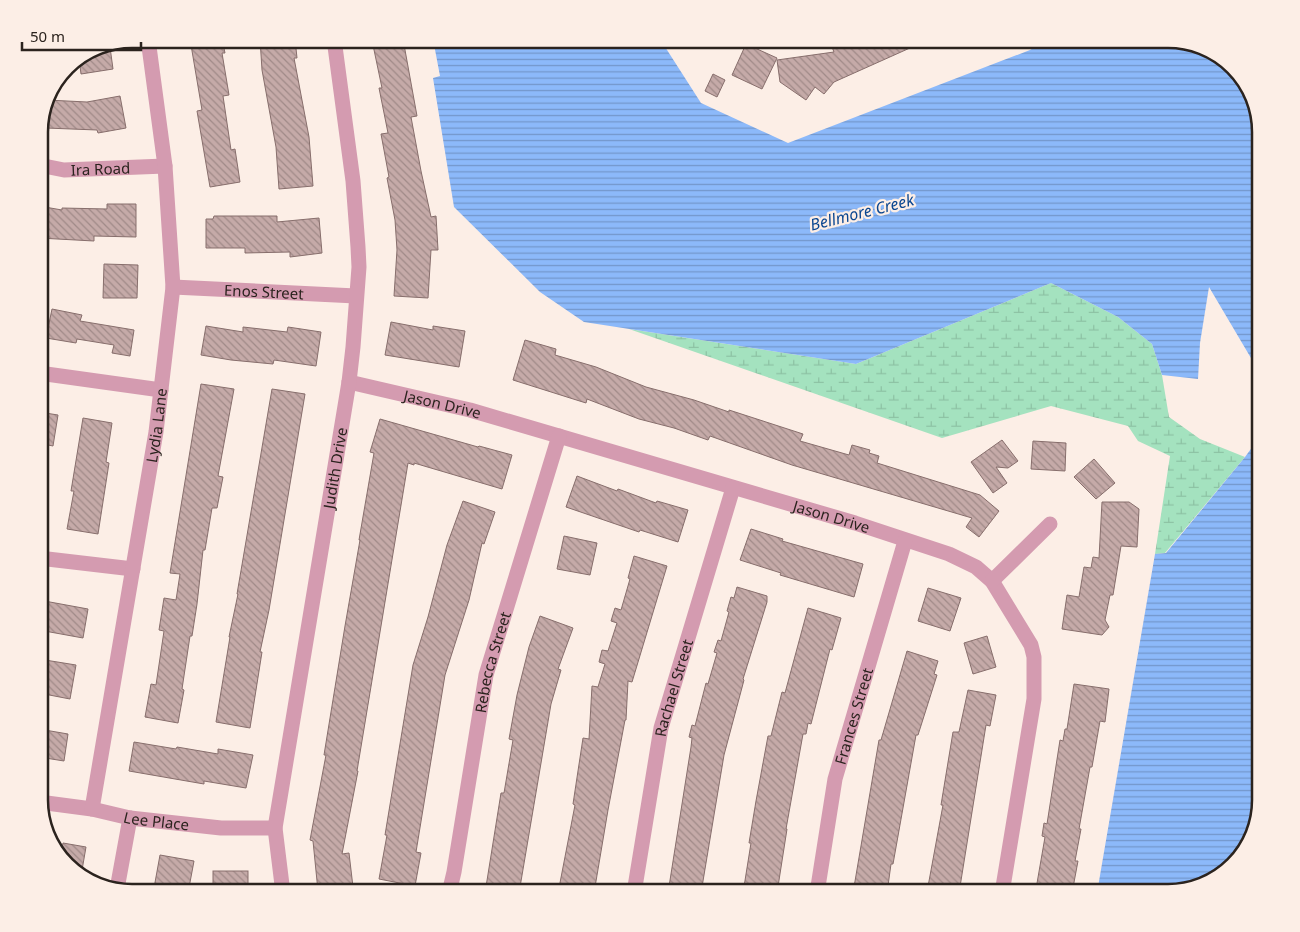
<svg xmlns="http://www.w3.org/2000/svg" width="1300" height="932" font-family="'Noto Sans',sans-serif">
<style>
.wetland{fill:url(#wetland-marsh)}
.water{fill:url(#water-rules)}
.building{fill:url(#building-back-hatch);stroke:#876e6c}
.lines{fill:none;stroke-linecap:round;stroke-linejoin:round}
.minor{stroke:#d49bb0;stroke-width:15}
.labels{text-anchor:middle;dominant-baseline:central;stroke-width:4.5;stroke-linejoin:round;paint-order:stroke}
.street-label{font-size:15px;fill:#2b231e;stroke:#fceee6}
.water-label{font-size:16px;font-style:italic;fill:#0a4690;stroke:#fceee6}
.rim{fill:none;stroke:#2b231e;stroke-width:2.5}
</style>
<defs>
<pattern id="wetland-marsh" width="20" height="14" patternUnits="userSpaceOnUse" patternTransform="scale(1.25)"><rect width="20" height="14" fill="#a4e2bf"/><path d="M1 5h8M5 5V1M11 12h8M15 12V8" fill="none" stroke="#8dc2a4"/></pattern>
<pattern id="water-rules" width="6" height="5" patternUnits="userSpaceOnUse" patternTransform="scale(1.25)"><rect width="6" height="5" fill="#8cb9fa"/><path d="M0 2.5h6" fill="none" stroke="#7396ca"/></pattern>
<pattern id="building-back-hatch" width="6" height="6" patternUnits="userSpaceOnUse" patternTransform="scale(1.25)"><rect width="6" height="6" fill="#c5aaa8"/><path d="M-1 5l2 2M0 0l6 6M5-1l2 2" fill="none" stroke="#a08a88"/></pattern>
</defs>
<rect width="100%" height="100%" fill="#fceee6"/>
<path class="wetland" d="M1051,283L1118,317L1152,344L1162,375L1169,417L1200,439L1245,457L1165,553L1155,554L1170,456L1138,441L1128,426L1051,406L942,438L629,329L856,364Z"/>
<g class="water">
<path d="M433,39H660L701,103L788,143L1030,50L1048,39H1169L1225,58L1252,90L1261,131V375L1209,287L1200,343L1198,379L1162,375L1152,344L1118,317L1051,283L856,364L584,322L540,292L454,207L433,78L440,76Z"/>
<path d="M1261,435V801L1242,857L1210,884L1169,893H1097L1155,554L1166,553L1245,457Z"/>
</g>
<g class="building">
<path d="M190,39H222L225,53H222L229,95L223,96L231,150L235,149L240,182L210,187L197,111L202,110Z"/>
<path d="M260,39H295L297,58H294L309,137L313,186L279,189L276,147L262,70Z"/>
<path d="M403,39L417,116L411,117L421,171L431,217L436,216L438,250H431L428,298L394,296L397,250L395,220L387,178L389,177L381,134L388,133L379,88H382L373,45Z"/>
<path d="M850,39H930L834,82L824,94L815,87L806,100L780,82L777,60L834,52L832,47Z"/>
<path d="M746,44L777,58L762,89L732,75Z"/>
<path d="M110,47L113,69L81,74L79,58Z"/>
<path d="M713,74L725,80L717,97L705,91Z"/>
<path d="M120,96L126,128L98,133L97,130L46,128L47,100L87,102Z"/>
<path d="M107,204H136V237L94,236V241L39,238V206L62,210V208L107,209Z"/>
<path d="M214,216H277V222L319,218L322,253L290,257V252L245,253V248H206V219H213Z"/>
<path d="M104,264L138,265L137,298H103Z"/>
<path d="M52,309L82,315L80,321L134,330L130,356L112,353L114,345L77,339L76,343L46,338Z"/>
<path d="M391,322L433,330V326L465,331L459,367L385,355Z"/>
<path d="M206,326L243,332V327L287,332L288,327L321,332L316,366L274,360L273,364L231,360L201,355Z"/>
<path d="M525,340L556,349L555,355L596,367L646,387L694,400L729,412V410L803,434L800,441L849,455L852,445L870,450L869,453L879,456L877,463L980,495L999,511L979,537L966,527L972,518L792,465L710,436L708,440L674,428L639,419L587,399L586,403L513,380Z"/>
<path d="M201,384L234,389L218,476L223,477L217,508H212L205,550H203L197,604L192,636H190L182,689L184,690L178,723L145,717L151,684L156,685L164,631L159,630L164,598L176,600L180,574L170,573Z"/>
<path d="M272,389L305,394L269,610L260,652H262L250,728L216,722L230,637H229L238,594H237Z"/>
<path d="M39,412L58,415L53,446L39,443Z"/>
<path d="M83,418L112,423L106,462L109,463L98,534L67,529L74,491H71Z"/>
<path d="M380,419L478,447L479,446L512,455L502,489L414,463V465L408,463L357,771H358L342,854L349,853L353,887L318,891L313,841L310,840L326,755H324L345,626L360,540H359L374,453L370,452Z"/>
<path d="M1002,440L1018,461L1008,468L996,467L1007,483L993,493L971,462Z"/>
<path d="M1033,441L1066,443L1065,471L1031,469Z"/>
<path d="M1094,459L1115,483L1096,499L1074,477Z"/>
<path d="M577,476L617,491L618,489L656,503L657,501L688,510L678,542L640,530L639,532L566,507Z"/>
<path d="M463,501L495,512L484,544L482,543L469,600L445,675L416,852L421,853L415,886L379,879L387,835H385L413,665L428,617L447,545Z"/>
<path d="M1102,502H1129L1139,509L1137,547L1121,546L1113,595H1110L1105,620L1109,627L1102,635L1062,629L1067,595L1079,597L1084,567L1091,568L1093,557L1099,558Z"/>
<path d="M751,529L783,539L782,541L863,564L854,597L780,575L781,573L740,560Z"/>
<path d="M564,536L597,543L590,575L557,569Z"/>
<path d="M634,556L667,566L632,682L628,681L626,720H625L608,810L594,893H587L559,888L575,805L573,804L583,738L589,739L592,686L598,687L605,664L599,662L602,650L608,651L617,623L611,621L615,608L621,610L630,579L628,578Z"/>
<path d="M737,587L767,596V602L743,679L744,680L724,755L701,893H668L691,747L692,738L689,737L692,725L695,726L706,683L708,684L717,653L714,652L718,640L721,641L729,612L727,611L731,597L734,598Z"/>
<path d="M928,588L961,598L950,631L918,621Z"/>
<path d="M39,600L88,609L83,638L39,630Z"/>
<path d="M808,608L841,618L832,650L830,649L811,724L808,723L806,734H803L786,829H787L777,893H743L751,843H749L756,801L768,736H771L782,692L785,693Z"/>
<path d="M540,616L573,628L558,669L561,670L551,704L519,893H485L501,793H504L513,740L509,739L517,695L529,647Z"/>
<path d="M987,636L996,667L973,674L964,643Z"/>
<path d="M907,651L938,661L934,674L937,675L918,735H916L893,864H891L887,893H853L879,740H881Z"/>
<path d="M45,660L76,665L70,699L39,693Z"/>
<path d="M1074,684L1109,689L1105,722L1100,721L1092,767H1090L1079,829H1081L1075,861H1078L1072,893H1063L1036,889L1045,837L1042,836L1044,823L1047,824L1060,740L1063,741L1065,729H1067Z"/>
<path d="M968,690L996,695L990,726L986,725L959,893L927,892L943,805H941L953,732H959Z"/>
<path d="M39,729L68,734L64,761L39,757Z"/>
<path d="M134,742L176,749L177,747L218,754V749L253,755L246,788L204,781V784L129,771Z"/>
<path d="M63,843L86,847L81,876L75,874L60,857Z"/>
<path d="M160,855L194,861L188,893L154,888Z"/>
<rect x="213" y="871" width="35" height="22"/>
</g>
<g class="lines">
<g class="minor">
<path id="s1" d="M39,165L64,170L165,166"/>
<path id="s2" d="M173,287L356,296"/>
<path d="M39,373L161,390"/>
<path id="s3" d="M349,382L470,410L855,523L949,554L976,567L992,581L1031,645L1034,657V699L1002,893"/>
<path d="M39,558L133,569"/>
<path d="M992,581L1050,524"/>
<path id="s4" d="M39,802L92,809L130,818L221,828H275"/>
<path id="s5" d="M92,809L156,432L173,287L165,166L148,39"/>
<path d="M117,889L130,818"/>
<path id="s6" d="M285,893L282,885L275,828L349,382L353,347L359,267L358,247L353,181L334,39"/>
<path id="s7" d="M449,893L454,872L486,675L559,436"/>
<path id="s8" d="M634,893L661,728L733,488"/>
<path id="s9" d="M817,893L835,779L905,541"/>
</g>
</g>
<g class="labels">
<g class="street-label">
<text stroke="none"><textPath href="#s1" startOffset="62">Ira Road</textPath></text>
<text stroke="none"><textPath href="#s2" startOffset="91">Enos Street</textPath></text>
<text stroke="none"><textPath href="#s3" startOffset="96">Jason Drive</textPath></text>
<text stroke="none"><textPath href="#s5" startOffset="389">Lydia Lane</textPath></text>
<text stroke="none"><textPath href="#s6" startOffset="431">Judith Drive</textPath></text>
<text stroke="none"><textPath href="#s3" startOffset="501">Jason Drive</textPath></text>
<text stroke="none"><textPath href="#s7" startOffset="235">Rebecca Street</textPath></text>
<text stroke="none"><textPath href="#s8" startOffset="209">Rachael Street</textPath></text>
<text stroke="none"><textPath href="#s9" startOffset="181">Frances Street</textPath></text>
<text stroke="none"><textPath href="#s4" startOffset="119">Lee Place</textPath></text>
</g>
<g class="water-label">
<text transform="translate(862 212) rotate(-14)">Bellmore Creek</text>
</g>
</g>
<path d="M0 0H1300V932H0ZM132 48H1168A84 84 0 0 1 1252 132V800A84 84 0 0 1 1168 884H132A84 84 0 0 1 48 800V132A84 84 0 0 1 132 48Z" fill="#fceee6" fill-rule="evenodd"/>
<path class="rim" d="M132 48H1168A84 84 0 0 1 1252 132V800A84 84 0 0 1 1168 884H132A84 84 0 0 1 48 800V132A84 84 0 0 1 132 48Z"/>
<path d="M22 42v8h119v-8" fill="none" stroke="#2b231e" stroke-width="2.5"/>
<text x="30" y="42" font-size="15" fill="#2b231e" stroke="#fceee6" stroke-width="4" paint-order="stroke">50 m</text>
</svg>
